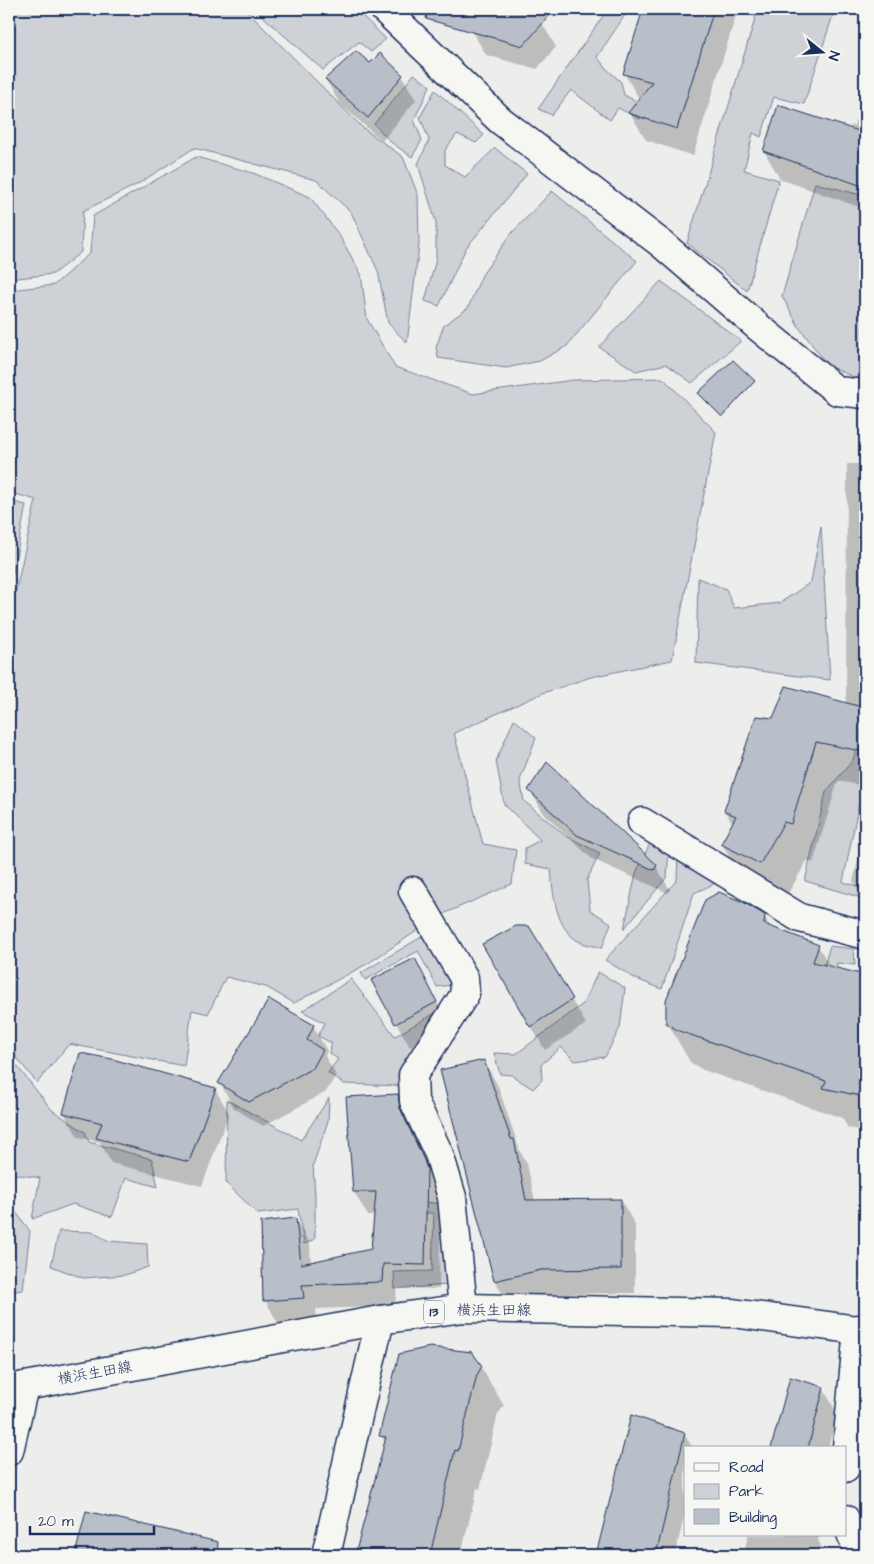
<svg xmlns="http://www.w3.org/2000/svg" width="874" height="1564" font-family="'Architects Daughter','Klee One',sans-serif">
<style>
.green{fill:#ced2d7;stroke:#74809a}
.shadow{fill:#0003}
.building{fill:#b9bfc8;stroke:#1b2f5e}
.lines{fill:none;stroke-linecap:round;stroke-linejoin:round}
.minor-casing{stroke:#1b2f5e;stroke-width:31}
.major-casing{stroke:#1b2f5e;stroke-width:31}
.minor{stroke:#f6f6f2;stroke-width:28}
.major{stroke:#f6f6f2;stroke-width:28}
.labels{text-anchor:middle;dominant-baseline:central;stroke-width:5;stroke-linejoin:round;paint-order:stroke}
.shield{fill:#f6f6f2;stroke:#5d6b8a;stroke-width:1}
.shield-label{font-size:14px;font-weight:bold;fill:#1b2f5e}
.street-label{font-size:15px;fill:#1b2f5e;stroke:#f6f6f2}
</style>
<rect width="100%" height="100%" fill="#edeeec"/>
<filter id="ink" filterUnits="userSpaceOnUse"><feTurbulence type="fractalNoise" baseFrequency=".02" numOctaves="2"/><feDisplacementMap in="SourceGraphic" scale="10" xChannelSelector="R" yChannelSelector="G"/><feConvolveMatrix kernelMatrix="1 2 1 2 8 2 1 2 1" color-interpolation-filters="sRGB"/></filter>
<g filter="url(#ink)">
<g class="green">
<path d="M9,9H245L363,128L403,157L418,195L419,245L407,343L388,323L378,271L351,212L316,180L194,148L138,184L83,211L81,252L53,274L9,279Z"/>
<path d="M262,9H355L386,39L371,52L359,42L323,70L259,13Z"/>
<path d="M608,9H629L597,57L607,69L621,82L624,95L648,107L640,119L618,108L610,120L571,90L552,115L538,109Z"/>
<path d="M758,9H835L804,104L774,97L761,137L753,133L744,170L779,180L747,291L687,243Z"/>
<path d="M414,74L430,86L414,120L422,140L412,157L392,143L374,124Z"/>
<path d="M435,90L484,135L476,143L457,134L445,150V165L465,177L495,148L527,174L466,248L439,306L425,301L436,259V222L418,164L429,140L420,117Z"/>
<path d="M196,157L253,173L310,197L339,235L361,274L367,319L395,367L473,394L573,380L663,378L716,432L672,660L591,677L543,693L454,733L483,844L516,850L512,884L441,915L367,964L294,1003L266,987L226,977L208,1014L192,1010L184,1066L69,1044L37,1083L9,1048V674L14,666L9,621L36,500L9,492V290L54,285L90,253L93,216Z"/>
<path d="M815,183L865,196V378H856L828,366L799,327L782,296Z"/>
<path d="M552,191L637,261L567,346L540,361L506,368L438,358L436,347L444,325L468,308L482,275L511,234Z"/>
<path d="M661,281L741,341L692,383L666,364L636,371L599,347Z"/>
<path d="M9,501L26,505L9,594Z"/>
<path d="M821,526L830,680L696,663L698,578L726,589L734,608L780,603L811,582Z"/>
<path d="M514,719L536,738L520,780L524,801L566,836L600,853L587,880L590,910L611,923L602,948C595,946 588,945 582,943C555,931 553,894 551,869L525,864V848L540,840L504,804L496,761Z"/>
<path d="M865,721V773L843,882L865,888V899L805,881L826,792L853,760Z"/>
<path d="M651,841L669,850L667,877L624,929L636,873Z"/>
<path d="M678,856L718,882L694,893L662,989L636,979L605,960L677,880Z"/>
<path d="M423,936L451,985L437,987L418,951L365,980L361,973Z"/>
<path d="M830,946L854,949L855,965L837,963L822,1026L806,1024Z"/>
<path d="M598,972L625,988L620,1028L605,1057L575,1061L561,1047L541,1065L542,1080L533,1089L511,1075L500,1074L494,1053L516,1054L583,1004Z"/>
<path d="M351,979L395,1036L444,1008L400,1086L344,1084L328,1073L338,1059L329,1053L332,1043L318,1036L325,1023L302,1011Z"/>
<path d="M9,1056L52,1110L85,1132L89,1142L152,1159L158,1187L126,1178L112,1217L73,1204L32,1219L40,1178L9,1173Z"/>
<path d="M329,1098L328,1121L313,1165L315,1195V1239L304,1244L298,1209L258,1214L226,1183L227,1100L301,1140Z"/>
<path d="M402,1202L441,1203L448,1285L395,1289L394,1272L432,1271L434,1213H402Z"/>
<path d="M9,1205L15,1211L30,1231L23,1290L9,1292Z"/>
<path d="M59,1231L92,1232L109,1241L147,1244L148,1267L125,1275L83,1278L51,1266Z"/>
</g>
<g class="shadow">
<path d="M492,9H526L542,23L556,47L537,69L486,55L472,31Z"/>
<path d="M644,9H738L693,156L646,140L630,113L640,100L624,73Z"/>
<path d="M402,76L416,100L382,141L340,104L326,80Z"/>
<path d="M865,90V209L780,179L764,151L850,130L852,125L854,126Z"/>
<path d="M865,420V786L838,781L813,863L807,861L783,902L744,883L722,844L733,824L725,811L774,719L846,704L847,464H861Z"/>
<path d="M530,790L656,866L670,890L668,893L592,859L544,814Z"/>
<path d="M865,831V902L853,881Z"/>
<path d="M764,916L771,928L818,946L831,968L865,976V1131L848,1128L842,1118L703,1070L690,1062L667,1022Z"/>
<path d="M528,927L586,1024L545,1050L484,945Z"/>
<path d="M414,960L450,1026L410,1047L372,980Z"/>
<path d="M313,1026L327,1051L325,1056L336,1075L326,1092L263,1126L234,1108L220,1083Z"/>
<path d="M484,1061L498,1086L520,1151L527,1164L535,1201L621,1200L635,1225V1293L556,1294L509,1305L495,1281Z"/>
<path d="M215,1089L229,1113L202,1186L111,1163L100,1142L78,1137L64,1113Z"/>
<path d="M397,1095L411,1120L413,1133L441,1195L439,1289L397,1288L395,1306L316,1309L317,1322L279,1325L265,1300L296,1220L310,1244L311,1263L373,1250L375,1216H368L354,1192Z"/>
<path d="M481,1367L504,1406L498,1414L480,1489L477,1488L461,1555H357L386,1444L381,1435Z"/>
<path d="M823,1388L837,1413L828,1448H772Z"/>
<path d="M631,1416L684,1434L693,1448H685V1513L675,1555H597Z"/>
<path d="M87,1512L190,1537L200,1555H77Z"/>
<path d="M748,1535H820L818,1540L825,1555H744Z"/>
</g>
<g class="building">
<path d="M428,9H555L523,46L426,19Z"/>
<path d="M643,9H714L677,129L628,113L652,82L623,74Z"/>
<path d="M356,51L370,63L380,53L403,75L368,118L325,79Z"/>
<path d="M778,105L865,133V187L763,151Z"/>
<path d="M733,360L755,381L722,417L698,393Z"/>
<path d="M786,686L865,708V752L816,742L791,824L784,822L760,864L721,844L736,816L724,811L756,716L773,718Z"/>
<path d="M547,762L657,865L654,870L577,835L528,790Z"/>
<path d="M719,892L743,902L765,915L764,924L819,945L813,962L865,975V1097L823,1088L826,1081L679,1031L666,1023V1000L705,900Z"/>
<path d="M516,926H529L573,999L530,1027L482,944Z"/>
<path d="M415,958L437,1002L395,1024L371,980Z"/>
<path d="M269,999L314,1025L307,1040L323,1050L313,1068L249,1102L218,1083Z"/>
<path d="M80,1053L112,1059L216,1088L189,1162L96,1138L102,1123L63,1113Z"/>
<path d="M484,1060L511,1139H514L526,1200L621,1199V1269L541,1270L494,1281L440,1070Z"/>
<path d="M398,1094L400,1108L424,1160L427,1169L425,1265L383,1264L382,1282L302,1285L304,1298L263,1301L261,1222L296,1218L301,1264L371,1249L376,1192H353L346,1097Z"/>
<path d="M430,1347L472,1352L482,1366L477,1375L458,1451L455,1450L430,1555H355L386,1437L379,1436L399,1354Z"/>
<path d="M790,1377L824,1387L808,1448H771Z"/>
<path d="M631,1415L685,1433L656,1555H596Z"/>
<path d="M86,1511L218,1542L217,1555H75Z"/>
</g>
<g class="lines">
<g class="minor-casing">
<g id="minor">
<path d="M384,9L500,120L663,245L757,326L837,391L865,394"/>
<path d="M642,822L800,918L865,935"/>
<path d="M413,891L464,978L465,994L413,1075L414,1101L439,1154L452,1197L463,1308"/>
<path d="M9,1451L24,1386"/>
<path d="M845,1468L858,1329"/>
<path d="M845,1519L860,1555"/>
<path d="M326,1555L380,1320"/>
</g>
</g>
<g class="major-casing">
<path id="major" d="M9,1389L380,1320L463,1308L733,1313L865,1331"/>
</g>
<use href="#minor" class="minor"/>
<use href="#major" class="major"/>
</g>
</g>
<g class="labels">
<rect class="shield" x="424" y="1300.5" width="20" height="23" rx="4"/>
<g class="shield-label">
<text x="434" y="1312">13</text>
</g>
<g class="street-label">
<text x="494" y="1310">横浜生田線</text>
<text transform="translate(95 1373) rotate(-10)">横浜生田線</text>
</g>
</g>
<rect width="874" height="1564" fill="none" stroke="#f6f6f2" stroke-width="30"/>
<rect x="15" y="15" width="844" height="1534" fill="none" stroke="#1b2f5e" stroke-width="2" filter="url(#ink)"/>
<rect x="684" y="1446" width="162" height="90" fill="#f6f6f2" stroke="#9ea6b7"/>
<rect x="694" y="1463" width="25" height="8" fill="#f6f6f2" stroke="#9ea6b7"/>
<text x="729" y="1472" font-size="15" fill="#1b2f5e">Road</text>
<rect x="694" y="1484" width="25" height="15" fill="#ced2d7" stroke="#9ea6b7"/>
<text x="729" y="1496" font-size="15" fill="#1b2f5e">Park</text>
<rect x="694" y="1509" width="25" height="15" fill="#b9bfc8" stroke="#9ea6b7"/>
<text x="729" y="1522" font-size="15" fill="#1b2f5e">Building</text>
<g transform="translate(822 52) rotate(107)" stroke="#f6f6f2" stroke-width="4" paint-order="stroke">
<path d="M0-4L9 19L0 12L-9 19Z" fill="#1b2f5e"/>
<text y="-8" font-size="14" font-weight="bold" text-anchor="middle" fill="#1b2f5e">N</text>
</g>
<path d="M30 1526v8h124v-8" fill="none" stroke="#1b2f5e" stroke-width="2.5"/>
<text x="38" y="1526" font-size="15" fill="#1b2f5e" stroke="#f6f6f2" stroke-width="4" paint-order="stroke">20 m</text>
</svg>
